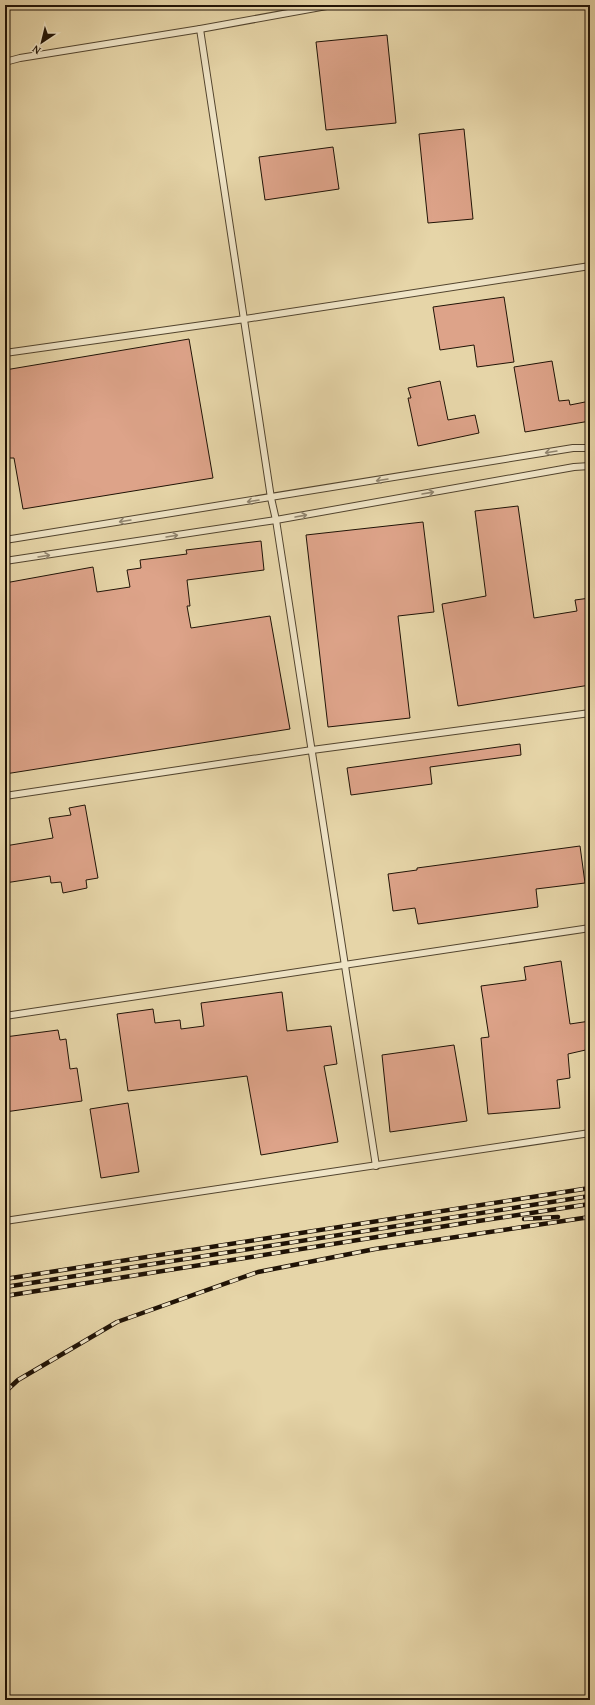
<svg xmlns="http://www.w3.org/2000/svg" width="595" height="1705" font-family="'Gentium Book Plus',serif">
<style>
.building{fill:#dda389;stroke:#201306}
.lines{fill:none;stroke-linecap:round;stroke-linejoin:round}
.service-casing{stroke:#52442e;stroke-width:8}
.service{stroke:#efe4c6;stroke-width:6}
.rail-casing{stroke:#201306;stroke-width:4.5}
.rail{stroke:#efe4c6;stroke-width:3;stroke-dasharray:9;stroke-linecap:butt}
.oneway{stroke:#928670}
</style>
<rect width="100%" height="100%" fill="#e6d5a8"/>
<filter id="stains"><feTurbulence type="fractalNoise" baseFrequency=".005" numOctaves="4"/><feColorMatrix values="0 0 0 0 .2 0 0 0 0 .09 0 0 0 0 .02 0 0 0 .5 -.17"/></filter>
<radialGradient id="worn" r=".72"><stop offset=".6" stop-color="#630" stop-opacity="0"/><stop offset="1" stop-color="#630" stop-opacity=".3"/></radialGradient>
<g class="building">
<path d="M387,35L396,123L326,130L316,42Z"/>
<path d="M464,129L473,219L428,223L419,134Z"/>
<path d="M333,147L339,189L265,200L259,157Z"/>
<path d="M504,297L514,362L477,367L474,345L440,350L433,307Z"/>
<path d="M189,339L213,478L23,509L14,458H5V370Z"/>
<path d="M552,361L559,401L569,400L570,405L590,401V421L525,432L514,367Z"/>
<path d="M440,381L448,420L475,415L479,433L418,446L408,398H411L408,388Z"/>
<path d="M518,506L534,618L577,611L575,600L590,598V685L458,706L442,604L486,596L475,511Z"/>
<path d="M423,522L434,612L398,616L410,718L328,727L306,535Z"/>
<path d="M261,541L264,570L187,580L190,606H187L191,628L270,616L290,729L5,774V583L93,567L97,592L130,587L127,570L141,568L140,560L187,554L186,550Z"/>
<path d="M520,744L521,755L430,767L432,784L351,795L347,768Z"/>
<path d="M85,805L98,878L86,880L87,888L63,893L61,882L51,883L50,876L5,883V846L53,838L49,818L71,815L69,808Z"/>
<path d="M580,846L585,883L536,889L538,907L418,924L415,908L393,911L388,874L417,870V868Z"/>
<path d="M561,961L570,1024L590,1021V1049L568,1054L570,1078L557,1080L560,1108L488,1114L481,1038L489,1037L481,986L526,980L524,967Z"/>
<path d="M282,992L287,1031L331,1026L337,1064L324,1066L338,1142L261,1155L247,1076L128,1091L117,1014L153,1009L155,1023L180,1020L181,1029L204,1026L201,1003Z"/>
<path d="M58,1030L60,1040L66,1039L70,1069L77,1068L82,1101L5,1112V1037Z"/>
<path d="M454,1045L467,1121L390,1132L382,1055Z"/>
<path d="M128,1103L139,1172L101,1178L90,1109Z"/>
</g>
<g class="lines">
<g class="service-casing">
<g id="service">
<path d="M200,29L271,498L276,520L376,1166"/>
<path d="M5,62L20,58L200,29L332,5"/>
<path d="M5,353L245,319L590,266"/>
<path d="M5,540L573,448H590"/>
<path d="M5,561L276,520L574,467L590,466"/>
<path d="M5,796L312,750L590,713"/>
<path d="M5,1016L590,928"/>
<path d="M5,1221L590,1133"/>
</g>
</g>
<use href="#service" class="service"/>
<g class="rail-casing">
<g id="rail">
<path d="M524,1219L558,1217"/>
<path d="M5,1279L590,1188"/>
<path d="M5,1287L590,1196"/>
<path d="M5,1296L465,1223L590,1204"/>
<path d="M5,1392L18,1380L117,1322L258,1272L375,1249L590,1217"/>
</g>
</g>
<use href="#rail" class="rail"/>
</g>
<defs><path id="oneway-shaft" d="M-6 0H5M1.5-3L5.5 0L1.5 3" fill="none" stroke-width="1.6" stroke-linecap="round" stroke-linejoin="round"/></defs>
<g class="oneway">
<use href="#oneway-shaft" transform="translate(551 452) rotate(171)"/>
<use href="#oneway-shaft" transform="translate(382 480) rotate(171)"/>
<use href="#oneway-shaft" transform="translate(428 493) rotate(-10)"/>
<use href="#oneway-shaft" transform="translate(253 501) rotate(171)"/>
<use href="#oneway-shaft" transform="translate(301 516) rotate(-10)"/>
<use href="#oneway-shaft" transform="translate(125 521) rotate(171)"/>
<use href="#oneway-shaft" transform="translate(172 536) rotate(-9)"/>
<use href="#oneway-shaft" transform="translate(44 556) rotate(-9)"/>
</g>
<rect width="595" height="1705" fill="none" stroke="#e6d5a8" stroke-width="20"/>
<rect x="6" y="6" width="583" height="1693" fill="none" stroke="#201306" stroke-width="2"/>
<rect x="10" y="10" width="575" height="1685" fill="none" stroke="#201306"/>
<g transform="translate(42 42) rotate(215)" stroke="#efe4c6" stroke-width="3" paint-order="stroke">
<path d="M0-3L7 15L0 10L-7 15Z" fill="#201306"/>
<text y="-6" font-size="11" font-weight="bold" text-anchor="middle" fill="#201306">N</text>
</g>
<rect width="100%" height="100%" filter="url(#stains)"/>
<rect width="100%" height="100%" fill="url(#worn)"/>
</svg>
